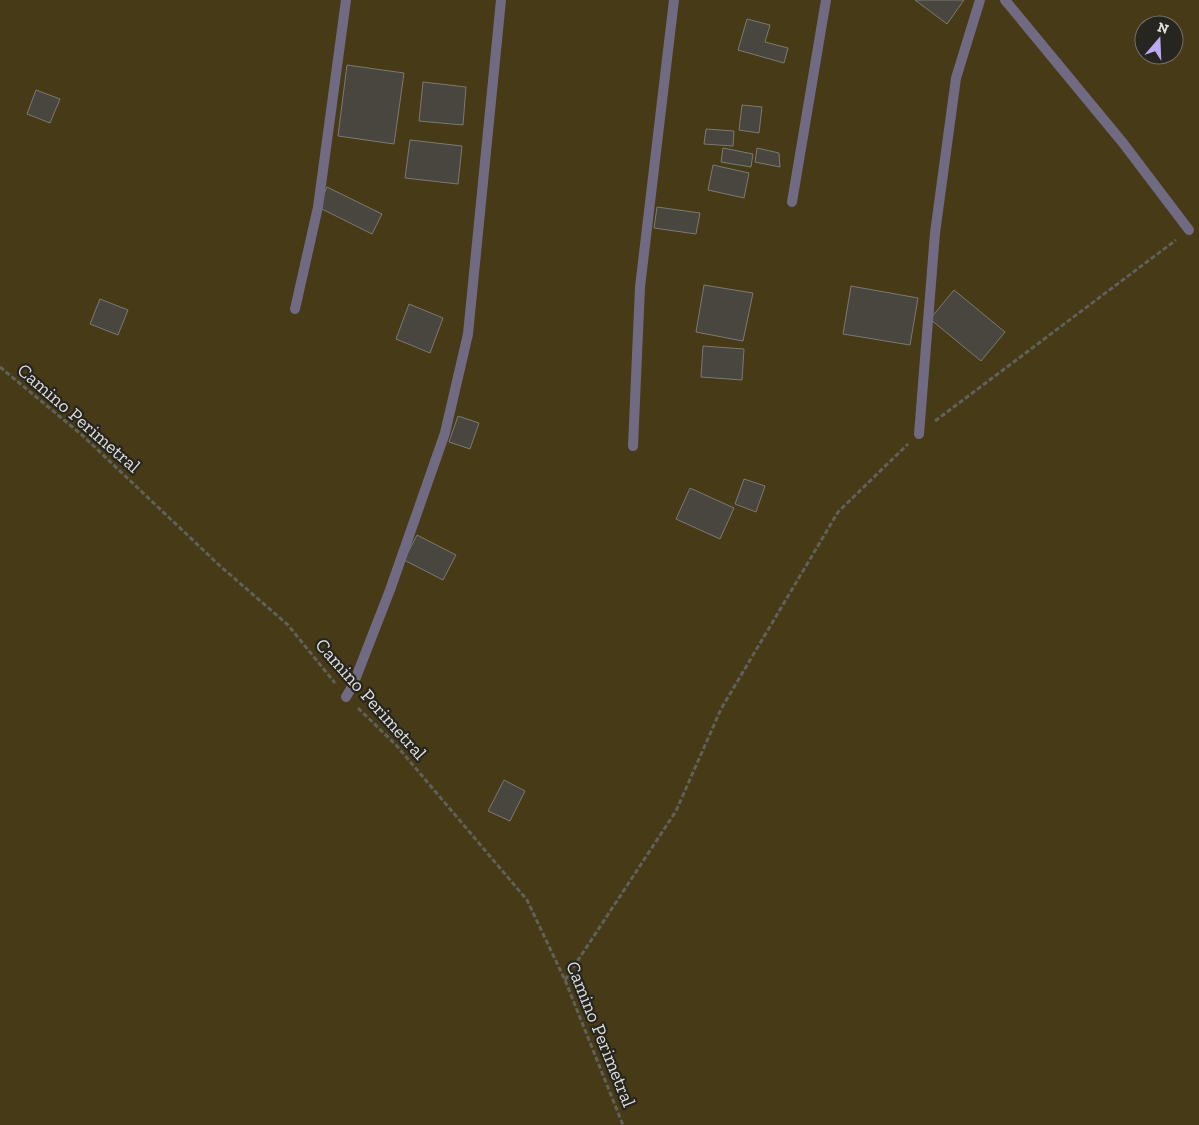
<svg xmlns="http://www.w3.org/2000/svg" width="1199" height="1125" font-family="'Zilla Slab',serif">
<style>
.green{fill:#463b16;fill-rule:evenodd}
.building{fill:#48463f;stroke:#7c7972}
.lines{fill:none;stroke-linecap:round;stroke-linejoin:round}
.path{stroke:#61605a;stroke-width:3;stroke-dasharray:5 2.5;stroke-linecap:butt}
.street{stroke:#706b82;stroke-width:10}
.labels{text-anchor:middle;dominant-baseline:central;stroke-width:4.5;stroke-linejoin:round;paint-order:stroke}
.street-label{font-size:19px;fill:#dfdeda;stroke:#27251f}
</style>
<rect width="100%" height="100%" fill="#27251f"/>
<path class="green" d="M0,0H1199V1125H0ZM1144,25H1174V55H1144Z"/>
<g class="building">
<path d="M915,0H964L947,24Z"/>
<path d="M747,19L770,25L765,42L788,48L784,63L738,50Z"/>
<path d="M347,65L404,73L394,144L338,136Z"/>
<path d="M423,82L466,87L463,125L419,121Z"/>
<path d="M36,90L60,99L50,123L27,114Z"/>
<path d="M742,105L762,107L759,133L739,130Z"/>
<path d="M706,129L734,131L733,146L704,144Z"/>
<path d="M410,140L462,146L458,184L405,178Z"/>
<path d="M723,148L753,154L751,167L721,162Z"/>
<path d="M757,148L779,153L780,167L755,162Z"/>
<path d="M713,165L749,173L744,198L708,190Z"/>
<path d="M327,187L382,214L372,234L318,207Z"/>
<path d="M657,207L700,213L696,234L654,228Z"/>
<path d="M704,285L753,293L743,341L696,332Z"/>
<path d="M851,286L918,298L910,345L843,334Z"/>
<path d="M954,290L1005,332L981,361L930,319Z"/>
<path d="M100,299L128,310L118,335L90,324Z"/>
<path d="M409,304L443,318L430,353L396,339Z"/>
<path d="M703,346L744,349L742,380L701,377Z"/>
<path d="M458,416L479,423L470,449L449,442Z"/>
<path d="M744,479L765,486L756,512L735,504Z"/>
<path d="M690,488L734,508L720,539L676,519Z"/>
<path d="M417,535L456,555L443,580L404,560Z"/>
<path d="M504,780L525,791L510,821L488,811Z"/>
</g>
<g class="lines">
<g class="path">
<path d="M0,367L82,435L219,565L288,625L335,683"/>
<path d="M935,421L1176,240"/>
<path d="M358,708L396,745L527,900L565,980L623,1125"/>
<path d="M565,980L676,811L721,709L838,512L908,444"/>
</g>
<g class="street">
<path d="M1005,0L1123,143L1189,230"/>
<path d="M792,202L826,0"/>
<path d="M295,309L318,207L346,0"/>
<path d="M919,434L935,233L956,78L980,0"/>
<path d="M633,446L640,287L674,0"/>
<path d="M346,697L353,685L390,590L445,433L468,334L501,0"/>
</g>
</g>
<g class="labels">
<g class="street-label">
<text transform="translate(79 418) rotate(41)">Camino Perimetral</text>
<text transform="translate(371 699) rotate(48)">Camino Perimetral</text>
<text transform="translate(601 1034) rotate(68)">Camino Perimetral</text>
</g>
</g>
<g transform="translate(1159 40) rotate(19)"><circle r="24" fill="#27251f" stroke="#716f6a"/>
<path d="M0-4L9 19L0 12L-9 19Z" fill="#bda9f5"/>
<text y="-8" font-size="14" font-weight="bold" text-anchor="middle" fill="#dfdeda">N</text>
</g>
</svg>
